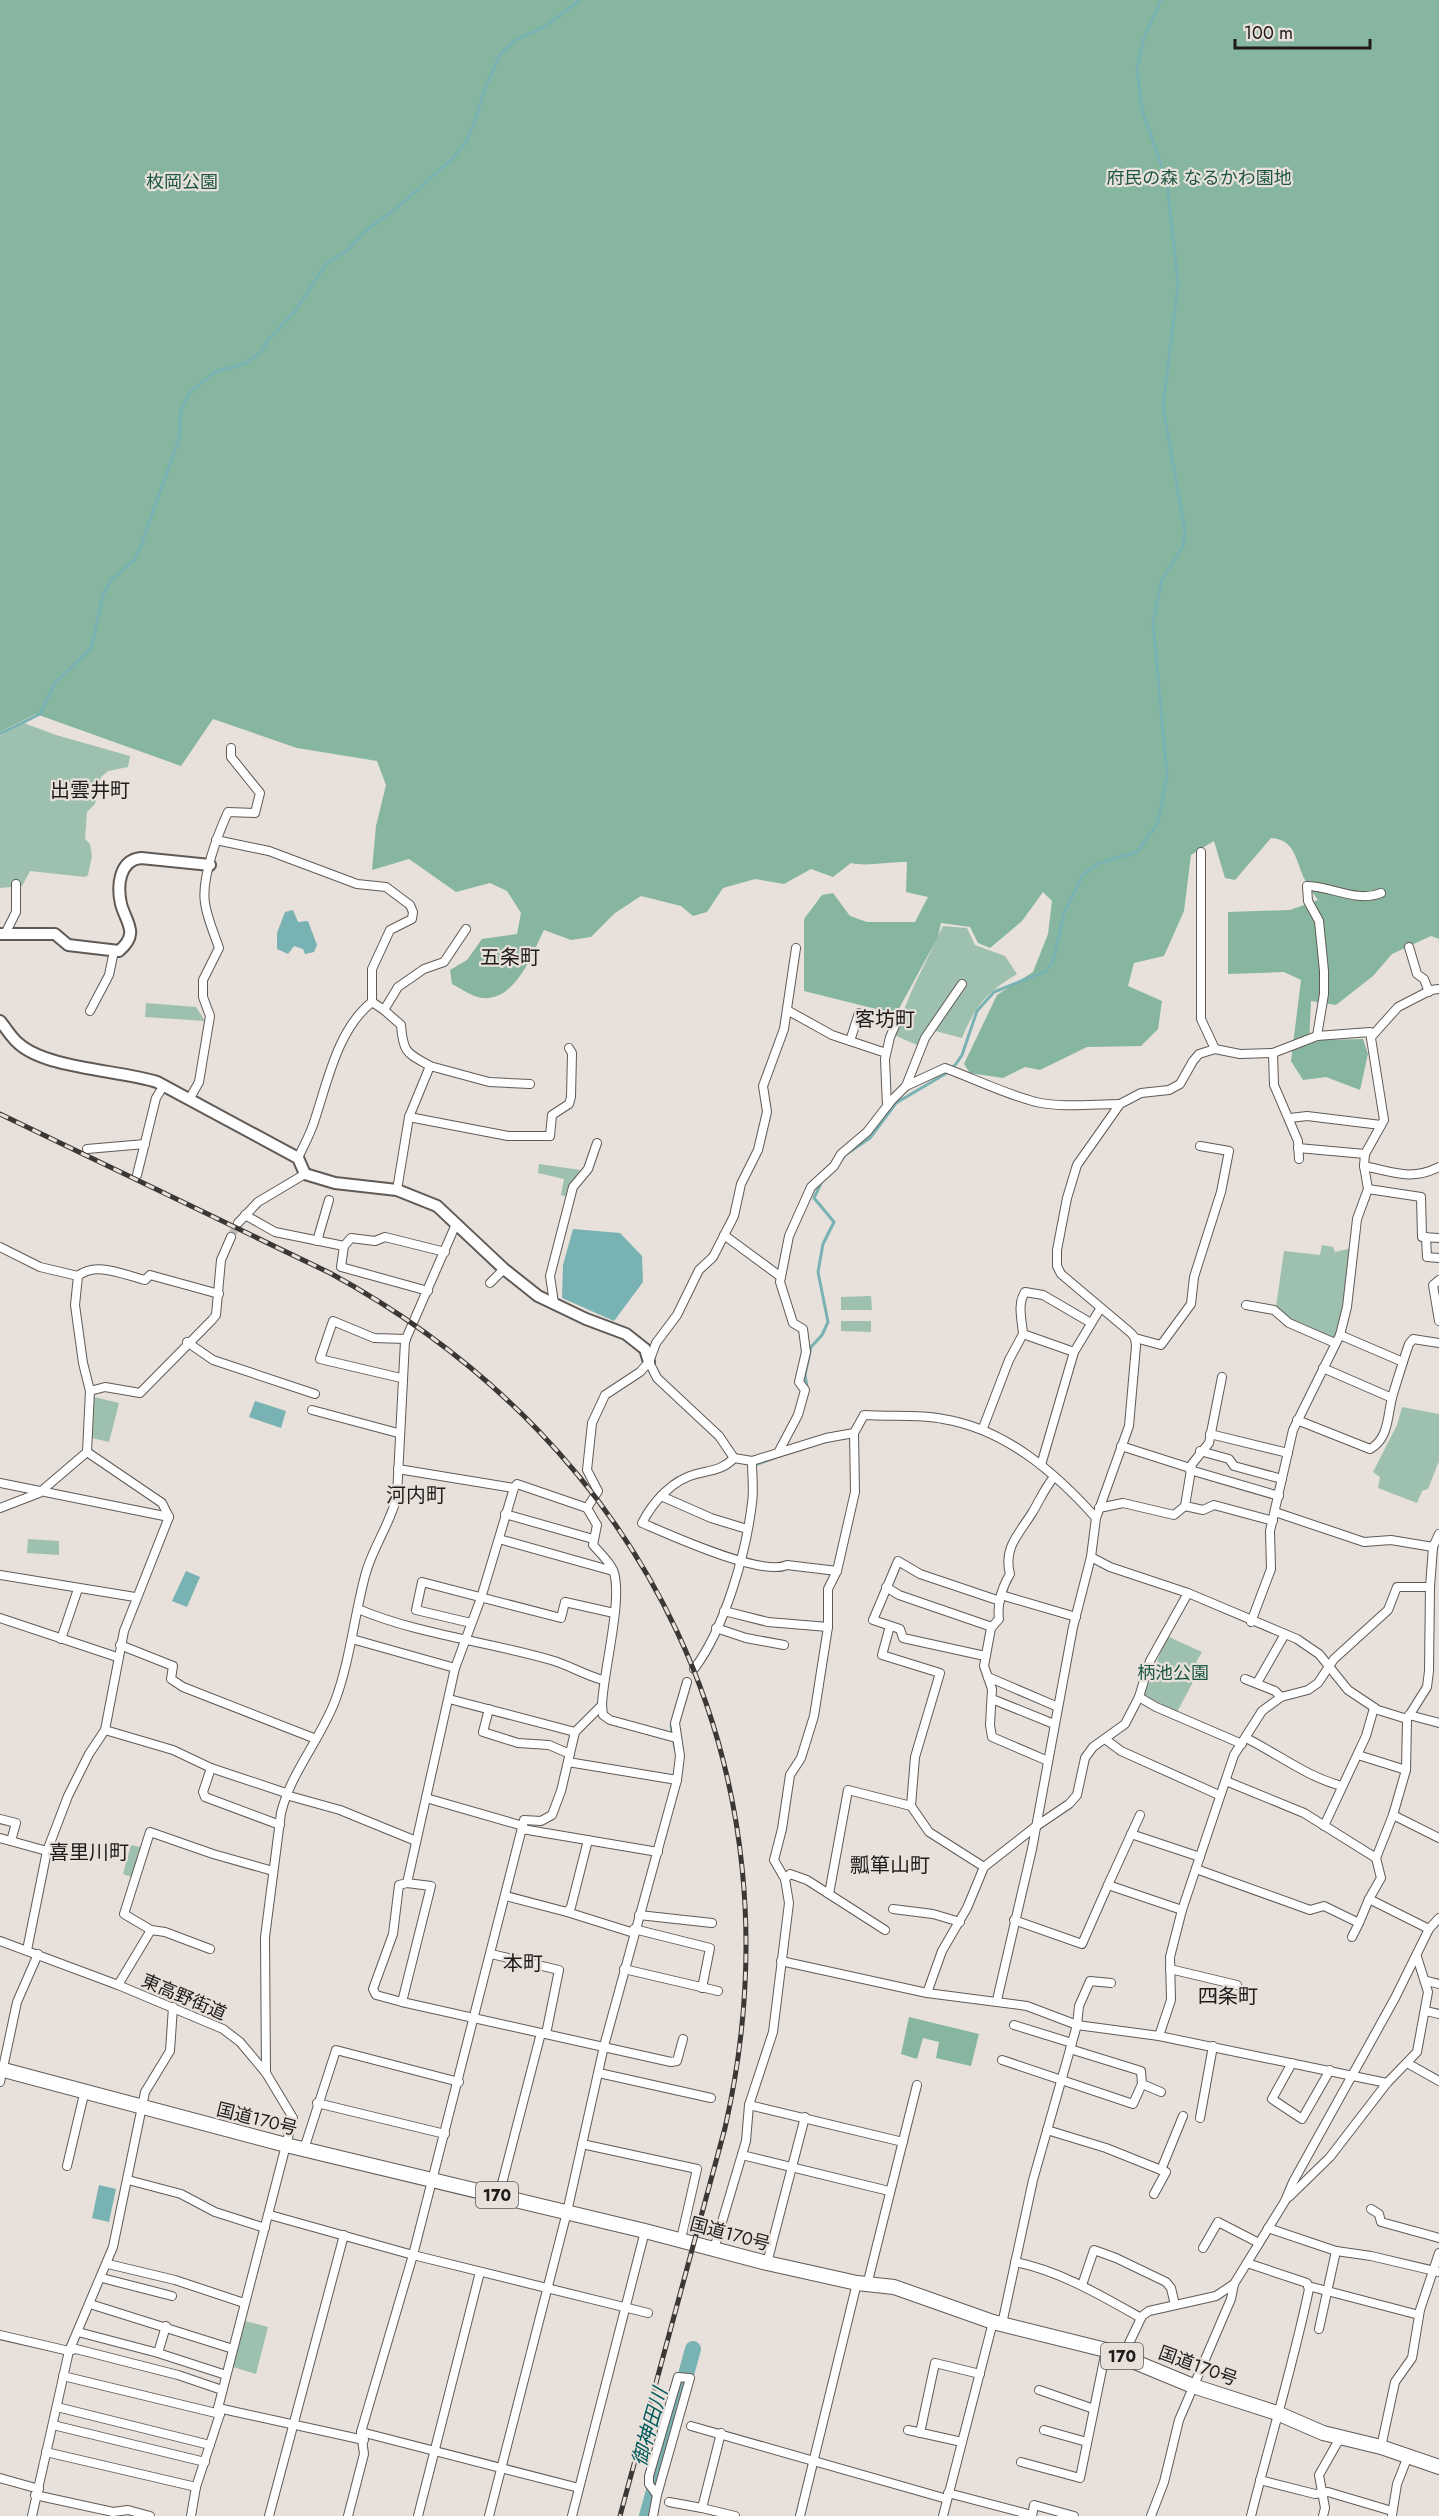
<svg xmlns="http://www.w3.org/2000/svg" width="1439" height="2516" font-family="Jost,'Noto Sans JP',sans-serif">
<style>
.green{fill:#9ec0af}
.forest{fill:#87b6a0}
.water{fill:#79b2b2}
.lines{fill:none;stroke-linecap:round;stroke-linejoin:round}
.stream{stroke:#79b2b2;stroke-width:3}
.river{stroke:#79b2b2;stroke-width:16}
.minor-tunnel{stroke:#bfb9b4;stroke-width:8;stroke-dasharray:8 4;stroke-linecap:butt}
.minor-casing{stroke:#605a56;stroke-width:10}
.tertiary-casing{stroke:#605a56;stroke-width:14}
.trunk-casing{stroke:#605a56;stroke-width:16}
.minor{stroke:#fff;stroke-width:8}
.tertiary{stroke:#fff;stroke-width:10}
.trunk{stroke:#fff;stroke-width:14}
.rail-casing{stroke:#3b3735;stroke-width:5}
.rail{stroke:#e7e0db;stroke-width:3;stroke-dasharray:9;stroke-linecap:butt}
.labels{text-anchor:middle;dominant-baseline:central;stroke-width:4.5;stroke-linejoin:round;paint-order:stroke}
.shield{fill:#e7e0db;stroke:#5a5653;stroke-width:1.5}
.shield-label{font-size:16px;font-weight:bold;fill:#1e1b19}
.park-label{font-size:18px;fill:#1d5741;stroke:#e7e0db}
.street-label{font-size:18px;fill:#1e1b19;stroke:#e7e0db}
.neighbourhood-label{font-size:20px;fill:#1e1b19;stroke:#e7e0db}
.water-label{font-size:20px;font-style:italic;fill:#00595a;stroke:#e7e0db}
</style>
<rect width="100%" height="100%" fill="#e7e0db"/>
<g class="green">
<path d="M24,723L56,735L130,756L128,767L108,771L101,777L95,804L87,812L85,839L90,844L92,856L88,875L85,877L30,871L22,886L0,888V736Z"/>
<path d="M943,926L967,928L975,945L1005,956L1017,974C986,993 976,1005 962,1038L928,1029L917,1045L894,1035L912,990Z"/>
<path d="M146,1003L196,1007L205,1021L145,1017Z"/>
<path d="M539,1164L580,1170L572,1182L568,1197L561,1195L564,1179L538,1173Z"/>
<path d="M1322,1245L1333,1247L1335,1252L1352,1248L1345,1307L1335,1340L1289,1321L1276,1307L1284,1251L1320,1255Z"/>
<path d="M871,1296L872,1310H841V1297Z"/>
<path d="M841,1321H871V1332L841,1331Z"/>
<path d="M94,1397L119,1403L109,1442L92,1438Z"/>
<path d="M1402,1407L1439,1414V1461L1428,1489L1422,1491L1417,1503L1378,1488L1380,1477L1373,1472L1397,1425Z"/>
<path d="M28,1539L59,1541V1555L27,1553Z"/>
<path d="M1167,1636L1202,1652L1196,1662L1202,1665L1177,1712L1144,1695Z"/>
<path d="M131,1845L144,1848L135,1878L123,1874Z"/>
<path d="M245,2321L268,2327L256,2374L233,2367Z"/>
</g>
<g class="forest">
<path d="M0,0H1439V939L1431,936L1392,954L1373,976L1336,1005L1311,1001L1309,1044L1322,1040L1363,1039L1368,1054L1360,1090L1326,1077L1303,1080L1291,1061L1301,980L1284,972L1228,974V912L1290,910L1318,900C1314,894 1308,887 1305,880C1296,863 1296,839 1271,838L1235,880L1225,878L1214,841L1191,855L1184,911L1164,956L1134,963L1128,986L1162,1001L1158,1029L1141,1046L1087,1047L1040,1070L1025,1067L1003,1078L970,1073L964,1064L997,995L1033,972L1048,934L1052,901L1043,892L1022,921L990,948L978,943L970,927L941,923L938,937L896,1014L804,991V919L822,895L833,893L850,916L867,922H915L928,897L906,892L907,862C888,861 869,867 851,863L833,877L811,869L784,884L755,879L723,888L707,912L693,916L681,906L641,896L615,913L591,937L571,940L544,930C532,954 516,1001 482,998C473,997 460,988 452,984L450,970L467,960L482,939L517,934L521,913L507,891L490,883L456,892L409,859L372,870L376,826L386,785L377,761L297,748L213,719L181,766L36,714L0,732Z"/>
<path d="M909,2017L979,2034L971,2066L936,2058L939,2042L923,2038L917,2059L901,2054Z"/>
</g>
<g class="water">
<path d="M293,910L298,922L308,921L317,945L314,952L305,954L303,949L294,946L288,954L277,949V933L285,912Z"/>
<path d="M573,1229L620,1233L642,1256L643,1282L614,1321L562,1298L563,1265Z"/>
<path d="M255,1401L286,1411L281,1428L249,1417Z"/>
<path d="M186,1571L200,1577L187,1607L172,1601Z"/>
<path d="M99,2185L116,2189L109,2222L92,2218Z"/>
</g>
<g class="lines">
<g class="stream">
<path d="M0,734L40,714L55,683L91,648L103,595L111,580L134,560L140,548L179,439L181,410L190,392L215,372L246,363L261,352L268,340L295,311L326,264L348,250L365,231L397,208L453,158L466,142L475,121L484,91L500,54L516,40L546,26L580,0"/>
<path d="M830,1174L845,1155L870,1138L896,1103L945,1074L956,1064L962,1055L977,1011L994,992L1046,971L1053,961L1064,913L1083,875L1097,864L1137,852L1158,823L1167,775L1153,622L1162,580L1183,546L1185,531L1163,407L1178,284L1167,182L1142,110L1137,68L1144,38L1161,0"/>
<path d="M807,1387L805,1375L811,1347L822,1335L828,1322L818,1272L823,1244L834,1222L814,1198L822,1181"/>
<path d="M758,1464L773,1458"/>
<path d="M671,1726L675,1748"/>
</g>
<path class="river" d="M647,2516L693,2349"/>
<path class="minor-tunnel" d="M231,1237L238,1223"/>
<g class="minor-casing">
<g id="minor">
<path d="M216,840L269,851L357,884L386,887L410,905L413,912L412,919L390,930L372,969V1002L384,1010"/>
<path d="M1201,852V1019L1215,1049"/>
<path d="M6,932L16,912V884"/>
<path d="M1409,947L1417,974L1424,979L1429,992"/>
<path d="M787,1010L832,1035L886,1053"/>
<path d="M90,1011L109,975L114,951"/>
<path d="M1317,1036L1324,994V971L1319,921L1308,901L1307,886C1331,886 1357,903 1381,893"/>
<path d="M1372,1036L1398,1007L1431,990L1439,989"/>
<path d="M850,1041L859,1013"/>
<path d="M1273,1053L1274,1085L1298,1141L1299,1159"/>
<path d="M430,1066L489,1082L530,1084"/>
<path d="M906,1086L945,1068C975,1079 1005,1094 1036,1102C1062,1108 1094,1104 1120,1104"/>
<path d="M190,1098L199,1082L210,1016L203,997V980L219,948C214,933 207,918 205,903C201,878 218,834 228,812L255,813L260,793L231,757V748"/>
<path d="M887,1106L885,1059L890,1037L898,1019"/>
<path d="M409,1117L508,1136H550L552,1115L569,1104L571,1097L572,1053L569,1048"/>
<path d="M1290,1118L1307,1116L1381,1125"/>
<path d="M1298,1148L1365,1154"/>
<path d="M87,1149L145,1144"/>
<path d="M298,1158C304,1145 311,1133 315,1119C328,1080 338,1029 372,1002"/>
<path d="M1364,1166C1393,1172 1411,1181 1439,1167"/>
<path d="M137,1175L156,1098L164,1085"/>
<path d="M1368,1189L1421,1197L1422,1237L1439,1238"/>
<path d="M397,1190L409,1117L430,1066C407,1053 403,1053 401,1025L384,1010L398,987L424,969L444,962L466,929"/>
<path d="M245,1215L275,1232L344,1246L341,1267L428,1291"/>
<path d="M238,1223L258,1202L305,1174"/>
<path d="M724,1235L781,1277"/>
<path d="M1426,1237L1427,1257L1439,1258"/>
<path d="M317,1241L329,1200"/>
<path d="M344,1246L351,1238L375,1241L385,1237L445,1252"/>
<path d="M0,1247L40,1267L78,1276"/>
<path d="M1439,1280L1433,1285L1439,1321"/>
<path d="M490,1283L504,1269"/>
<path d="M554,1303L550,1276L573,1187L588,1169L597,1143"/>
<path d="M1246,1305L1274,1310L1289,1323L1335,1343"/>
<path d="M1340,1335L1403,1362"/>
<path d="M1135,1338L1161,1345L1191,1304L1194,1277L1221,1192L1229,1151L1200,1146"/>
<path d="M187,1342L213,1360L315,1394"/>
<path d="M1074,1352L1023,1334C1022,1320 1017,1304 1025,1292L1043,1295L1091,1323"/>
<path d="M649,1362L657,1378L719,1436L734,1458L752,1461L826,1438L854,1433"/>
<path d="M1323,1368L1392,1398"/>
<path d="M1222,1377L1209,1443L1192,1464L1185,1506L1203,1510L1214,1505L1273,1521"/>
<path d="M401,1378L320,1359L333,1321L374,1338L406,1339"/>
<path d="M90,1391L105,1387L140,1393L212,1320L216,1315L221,1260L231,1237"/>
<path d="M312,1410L398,1433"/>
<path d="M1297,1420L1370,1449C1390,1438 1387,1414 1393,1394C1398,1378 1403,1361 1409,1344L1413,1339L1439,1343"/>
<path d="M983,1428L1009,1360L1023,1334"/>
<path d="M1210,1434L1288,1453"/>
<path d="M1121,1446L1190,1468"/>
<path d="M779,1451L798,1415L805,1390L799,1382L806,1352L803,1329L793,1323L780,1282L789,1236L811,1187L834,1166L841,1154L867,1132L891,1101L906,1086L925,1038L962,984"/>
<path d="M1200,1451L1229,1459L1234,1466L1282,1479"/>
<path d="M734,1458C723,1470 711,1470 696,1474C672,1480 653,1502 642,1523C670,1535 762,1577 787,1565L837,1571"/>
<path d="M1041,1465L1074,1352L1100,1309"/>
<path d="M398,1469L514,1488"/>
<path d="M1190,1470L1279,1496"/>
<path d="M0,1483L169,1517"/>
<path d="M661,1496L711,1518L747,1529"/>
<path d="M0,1508L39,1493L87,1452L90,1391L83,1363L75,1305L78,1276C96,1261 124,1275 145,1280L150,1275L219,1294"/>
<path d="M587,1508L517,1484L514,1488L481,1598L455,1668L407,1883L399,1885L393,1934L373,1989L376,1995L402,2002L671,2062L677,2061L683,2039"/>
<path d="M1099,1508L1123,1503L1174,1515L1185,1506"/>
<path d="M1275,1512L1364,1542L1391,1540L1433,1547"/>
<path d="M505,1514L593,1539"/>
<path d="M499,1539L613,1571"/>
<path d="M1091,1557L1110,1567L1188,1593L1297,1639L1319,1654L1348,1690L1378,1710L1407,1719"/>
<path d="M0,1575L135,1597"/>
<path d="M886,1587L899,1595L992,1627L999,1619C997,1604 1002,1587 1010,1574C1003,1548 1019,1534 1032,1513C1040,1500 1044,1489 1054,1477"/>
<path d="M1001,1595L1076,1617"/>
<path d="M358,1609C420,1635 486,1641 551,1660C569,1665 584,1675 603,1680"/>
<path d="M724,1611L768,1622L828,1627"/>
<path d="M0,1618L117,1657"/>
<path d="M471,1623L416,1610L422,1582L561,1618L565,1602L614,1613"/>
<path d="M890,1626L882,1655L940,1673L915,1757L911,1806L929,1832L984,1867"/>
<path d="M716,1628L746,1638L784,1645"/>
<path d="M991,1628L984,1666L992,1689L990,1725L992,1737L1048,1761"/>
<path d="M61,1639L78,1589"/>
<path d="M352,1639L455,1668"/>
<path d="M120,1645L173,1666L171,1679L183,1687L316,1739"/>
<path d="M985,1656L903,1638L900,1629L873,1620L898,1561L920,1574L1000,1601"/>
<path d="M694,1669C725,1628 746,1553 752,1503C754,1490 752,1475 752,1461"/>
<path d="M988,1677L1058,1707"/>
<path d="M1245,1679L1275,1691L1281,1697"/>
<path d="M1257,1683L1285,1634"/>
<path d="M1139,1697L1156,1707L1242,1744"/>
<path d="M449,1699L575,1732"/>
<path d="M992,1699L1054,1724"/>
<path d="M602,1705C603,1672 624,1596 613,1570C609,1561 599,1552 593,1545L597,1525L587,1508L598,1491L587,1470L592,1423L605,1395L640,1372L649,1362L656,1343L677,1315L699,1270L713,1257L734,1216L741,1184L758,1150L767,1112L763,1086L784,1029L796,948"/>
<path d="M489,1709L483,1732L518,1743L549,1745L570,1754"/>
<path d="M1409,1715L1439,1723"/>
<path d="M105,1730L173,1750L211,1768L286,1793"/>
<path d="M1246,1738C1278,1754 1307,1777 1342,1786"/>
<path d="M1105,1739L1121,1751L1219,1795"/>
<path d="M1358,1755L1406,1770"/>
<path d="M568,1762L677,1780"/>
<path d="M211,1768L203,1792L205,1797L280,1825"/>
<path d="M1226,1781L1304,1813L1376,1858"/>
<path d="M286,1795L340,1810L416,1841"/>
<path d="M426,1798L523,1826"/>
<path d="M1393,1815L1439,1838"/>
<path d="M0,1819L16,1823L11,1841"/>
<path d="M1324,1826L1366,1736L1374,1708"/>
<path d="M522,1829L658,1852"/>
<path d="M1131,1834L1200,1857"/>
<path d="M0,1838L47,1851"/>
<path d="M1196,1869L1310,1910L1324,1906L1359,1923L1352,1937"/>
<path d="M785,1879L790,1874L807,1880L885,1930"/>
<path d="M1108,1885L1140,1815"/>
<path d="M829,1894L848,1790L911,1806"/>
<path d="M506,1896L567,1912L571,1907L588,1840"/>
<path d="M893,1909L933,1914L960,1922"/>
<path d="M567,1912L634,1933"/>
<path d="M639,1915L712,1923"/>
<path d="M1014,1920L1082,1944L1108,1885L1182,1910"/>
<path d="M1359,1923L1369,1899"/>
<path d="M634,1929L710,1948L702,1988"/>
<path d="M1429,1929L1369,1899L1381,1878L1376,1858L1393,1815L1406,1770L1407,1719L1427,1687L1429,1671L1430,1587L1433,1547L1439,1534"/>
<path d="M151,1930L165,1932L210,1949"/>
<path d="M0,1941L118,1985L223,2029L240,2042L266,2073L293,2118L218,2408L220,2414L196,2487L191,2516"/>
<path d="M27,1950L47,1851L68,1796L89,1754L105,1730L124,1631L169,1517L162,1503L87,1452"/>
<path d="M491,1954L559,1970L546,2034"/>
<path d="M781,1961L927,1993L1027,2006L1077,2025L1159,2036L1387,2083"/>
<path d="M624,1969L718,1991"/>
<path d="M1170,1969L1237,1985"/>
<path d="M1427,1981L1439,1984"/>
<path d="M118,1985L151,1930L124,1914L150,1832L213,1854L273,1871"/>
<path d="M927,1993L942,1951L967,1908L984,1867L1035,1827L1069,1804L1077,1795L1085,1758L1093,1747L1125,1724L1139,1697L1150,1661L1188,1593"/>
<path d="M997,2000L1032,1849L1073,1627L1091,1557L1096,1518L1129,1426L1136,1346L1135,1338L1131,1333L1061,1274L1057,1266V1250L1067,1198L1077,1165L1120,1104L1141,1093L1169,1090L1180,1084L1193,1061L1199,1054L1215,1049L1240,1054L1273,1053L1317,1036L1370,1032L1384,1120L1365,1154L1364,1166L1368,1189L1357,1219L1347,1307L1340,1335L1293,1430L1270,1531L1271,1569L1251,1622"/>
<path d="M402,2002L431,1886L407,1883"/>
<path d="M1426,2011L1439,2014"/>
<path d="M1014,2025L1072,2043"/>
<path d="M1159,2036L1171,2000L1170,1957L1182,1910L1234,1755L1262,1711L1281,1697L1308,1690L1318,1683L1334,1659L1388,1610L1397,1587H1430"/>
<path d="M1070,2049L1141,2071L1142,2084L1161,2092"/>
<path d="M1002,2060L1133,2104L1142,2084"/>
<path d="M1292,2063L1272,2099L1302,2119L1330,2070"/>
<path d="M1407,2063L1439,2081"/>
<path d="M266,2073L265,1937L281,1813C291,1772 320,1740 335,1701C350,1661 354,1617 365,1576C372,1548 390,1525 397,1496L405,1341L456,1224"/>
<path d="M599,2073L711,2098"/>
<path d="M0,2082L17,2002L38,1954"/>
<path d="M317,2103L445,2134"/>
<path d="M749,2105L903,2142"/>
<path d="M1200,2118L1213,2046"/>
<path d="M1047,2130L1106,2148L1166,2172L1154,2194"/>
<path d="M582,2144L697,2169L681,2239"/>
<path d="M304,2149L336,2050L459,2082"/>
<path d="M742,2155L889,2191"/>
<path d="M67,2166L85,2090"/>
<path d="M1161,2170L1183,2116"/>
<path d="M128,2180L181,2194L215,2212L265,2228"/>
<path d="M499,2195L541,2033"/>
<path d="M1289,2197L1330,2157L1387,2083L1417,2052L1428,1992L1417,1957"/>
<path d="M1371,2209L1379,2214L1381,2222L1439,2238"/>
<path d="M270,2215L413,2255L361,2432L364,2454L348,2516"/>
<path d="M1268,2228L1336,2251L1371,2256L1439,2272"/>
<path d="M1203,2248L1218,2222L1259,2243"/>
<path d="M714,2249L746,2141L749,2105L773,2032L789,1903L785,1879L774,1860L782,1829L790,1775L801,1758L814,1716L828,1627V1589L837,1571L855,1492L854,1433L864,1415C890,1417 918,1414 943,1419C1005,1429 1055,1472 1096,1518"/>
<path d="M1015,2262C1060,2271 1102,2296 1141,2318"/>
<path d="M767,2263L805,2117"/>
<path d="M1247,2263L1307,2283L1309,2289C1293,2366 1270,2440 1251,2516"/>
<path d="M108,2264L175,2280L244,2303"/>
<path d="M102,2278L172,2296"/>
<path d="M867,2285L917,2085"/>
<path d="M1082,2285L1094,2250L1116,2258L1166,2282L1171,2288L1175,2305"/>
<path d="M1308,2286L1419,2315"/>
<path d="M90,2304L233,2349"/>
<path d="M648,2313L413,2255L524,1820L541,1821L552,1815L561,1791L575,1732L602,1705L603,1715L610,1720L676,1738"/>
<path d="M1002,2324L1033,2180L1077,2025L1079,2006L1090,1981L1111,1983"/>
<path d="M166,2326L158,2353L226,2375"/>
<path d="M1319,2329L1336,2251"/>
<path d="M78,2332L158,2353"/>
<path d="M0,2335L69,2351L76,2349L178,2375L222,2390"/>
<path d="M1123,2356L1142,2316L1149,2311L1216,2296L1234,2284"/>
<path d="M63,2376L220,2414"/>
<path d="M1039,2390L1094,2409"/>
<path d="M57,2407L210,2445"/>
<path d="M218,2408L364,2440"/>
<path d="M53,2425L205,2462"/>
<path d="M691,2426L947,2499"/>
<path d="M908,2430L962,2442"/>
<path d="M1044,2430L1087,2442"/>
<path d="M361,2432L579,2488"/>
<path d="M721,2433L702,2508L735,2516"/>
<path d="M920,2433L935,2363L980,2374"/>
<path d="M1381,2447L1395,2382L1412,2358L1420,2310L1439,2253"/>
<path d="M46,2452L196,2487"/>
<path d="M1021,2462L1080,2478L1106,2350"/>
<path d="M0,2478L39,2489"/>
<path d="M1260,2480L1315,2494L1328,2492L1392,2511"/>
<path d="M948,2493L1032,2515"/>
<path d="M35,2495L113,2512L128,2510L150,2516"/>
<path d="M669,2502L702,2508"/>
<path d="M1392,2515L1397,2484L1408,2456"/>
<path d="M32,2516L69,2351L113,2247L145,2092L170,2051L173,2007"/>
<path d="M269,2516L344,2235"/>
<path d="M418,2516L480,2272"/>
<path d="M489,2516L567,2212L604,2046L677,1780L680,1756L675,1723L687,1682"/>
<path d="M572,2516L645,2231"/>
<path d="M653,2516L657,2495L690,2378L678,2377L649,2476V2484L657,2495"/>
<path d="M800,2516L857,2283"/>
<path d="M943,2516L993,2322"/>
<path d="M1032,2516L1034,2505L1074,2516"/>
<path d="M1151,2516L1164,2482L1179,2420L1231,2299L1234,2284L1285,2201L1293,2182L1395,1998L1429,1929L1439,1918"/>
<path d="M1323,2516L1325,2508L1319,2475L1340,2438"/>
</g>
</g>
<g class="tertiary-casing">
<g id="tertiary">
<path d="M0,934H55L68,945L119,951C140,933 126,923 121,904C117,886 119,860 141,858L210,865"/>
<path d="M0,1021C6,1028 11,1037 18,1043C46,1069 120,1070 157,1082L298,1158L305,1174L335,1183L397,1190L437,1206L504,1269L538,1296L586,1319L626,1334L645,1349L649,1362"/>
</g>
</g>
<g class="trunk-casing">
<path id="trunk" d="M0,2069L286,2145L645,2231L767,2263L857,2283L894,2287L993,2322L1106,2350L1193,2386L1277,2413L1323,2433L1381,2447L1439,2467"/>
</g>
<use href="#minor" class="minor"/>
<use href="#tertiary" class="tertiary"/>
<use href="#trunk" class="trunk"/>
<g class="rail-casing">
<path id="rail" d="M0,1114L330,1273C648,1446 806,1772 725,2128L620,2516"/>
</g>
<use href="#rail" class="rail"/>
</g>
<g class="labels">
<g class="shield">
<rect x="476" y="2182" width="42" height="26" rx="4.5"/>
<rect x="1101" y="2343" width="42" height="26" rx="4.5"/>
</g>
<g class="shield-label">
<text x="497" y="2195">170</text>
<text x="1122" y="2356">170</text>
</g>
<g class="park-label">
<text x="1199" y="178">府民の森 なるかわ園地</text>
<text x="182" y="182">枚岡公園</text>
<text x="1173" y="1673">柄池公園</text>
</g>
<g class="street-label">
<text transform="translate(184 1997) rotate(23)">東高野街道</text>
<text transform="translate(257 2119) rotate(14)">国道170号</text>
<text transform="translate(730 2234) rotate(15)">国道170号</text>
<text transform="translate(1198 2366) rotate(20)">国道170号</text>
</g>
<g class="neighbourhood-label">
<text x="90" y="790">出雲井町</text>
<text x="510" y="957">五条町</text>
<text x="885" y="1019">客坊町</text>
<text x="416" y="1495">河内町</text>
<text x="89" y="1852">喜里川町</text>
<text x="890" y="1865">瓢箪山町</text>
<text x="523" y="1963">本町</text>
<text x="1228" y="1996">四条町</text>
</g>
<g class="water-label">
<text transform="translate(650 2427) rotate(-74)">御神田川</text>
</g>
</g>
<path d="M1235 39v9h135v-9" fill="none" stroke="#1e1b19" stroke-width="3"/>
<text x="1244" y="39" font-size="18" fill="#1e1b19" stroke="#e7e0db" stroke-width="4.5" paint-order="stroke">100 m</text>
</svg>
